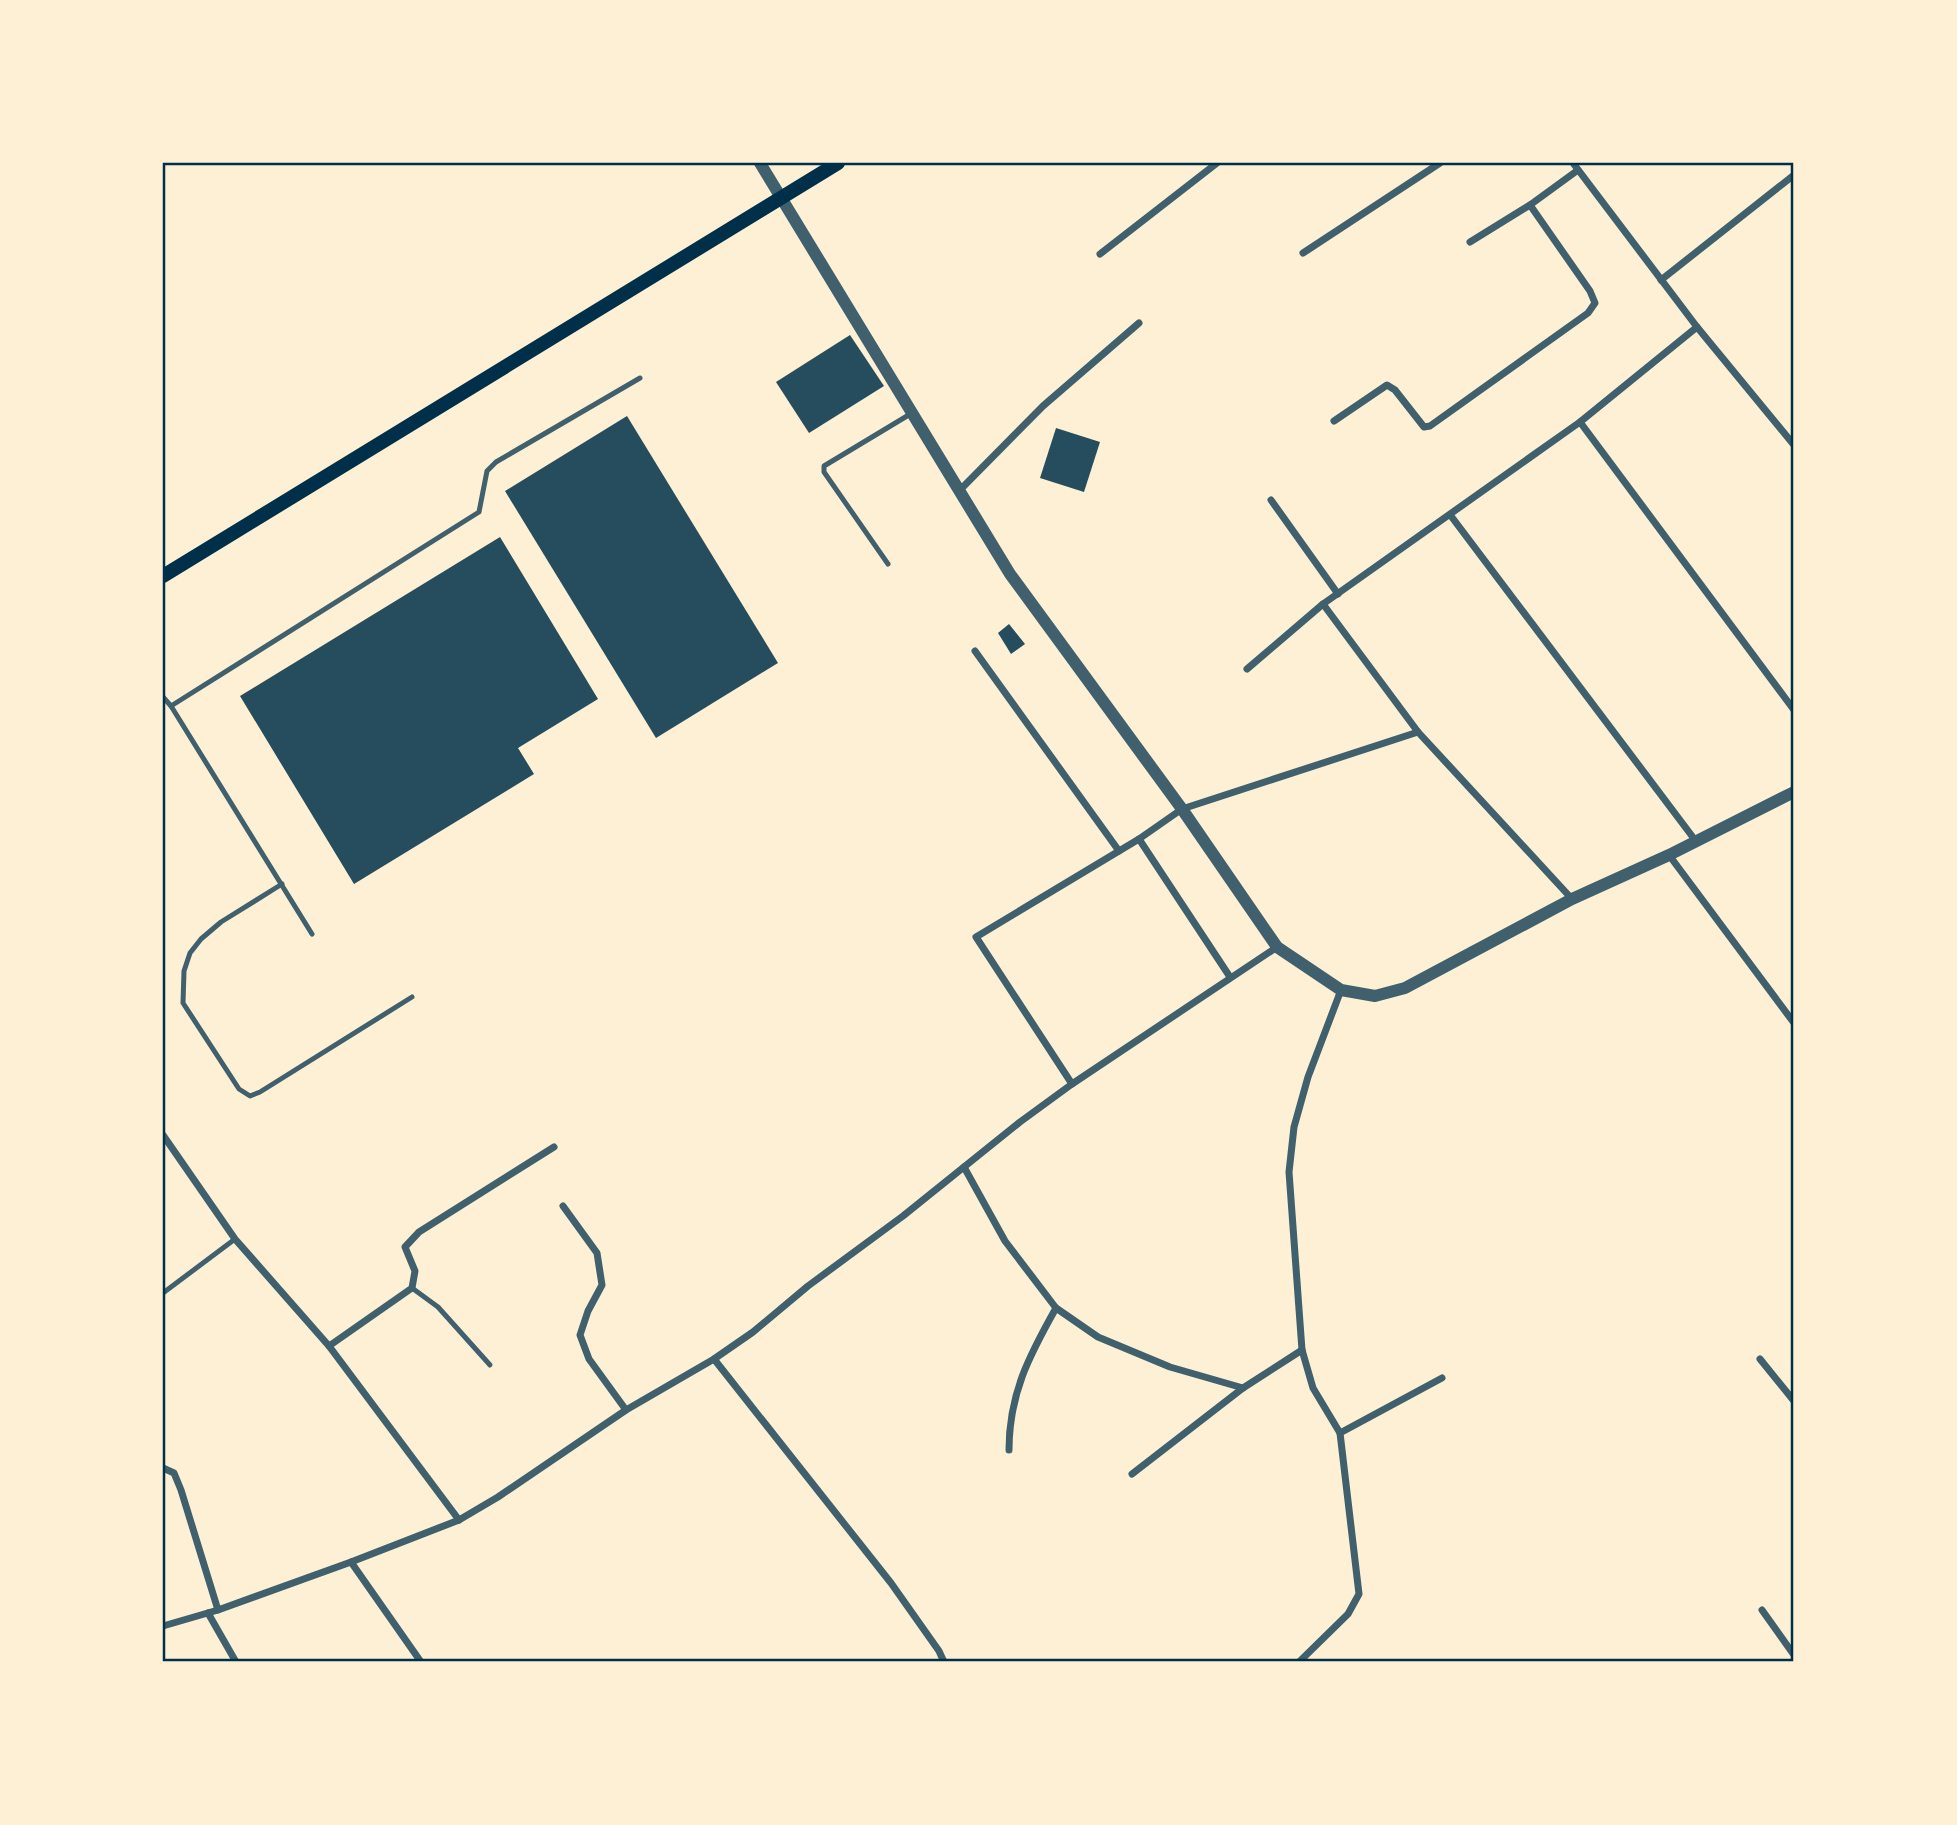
<svg xmlns="http://www.w3.org/2000/svg" width="1957" height="1825" font-family="Spectral,serif">
<style>
.building{fill:#264d5e}
.lines{fill:none;stroke-linecap:round;stroke-linejoin:round}
.service{stroke:#3f606c;stroke-width:5}
.minor{stroke:#3f606c;stroke-width:7}
.tertiary{stroke:#3f606c;stroke-width:12}
.secondary{stroke:#003049;stroke-width:14}
.neatline{fill:none;stroke:#003049;stroke-width:2.5}
</style>
<rect width="100%" height="100%" fill="#fdf0d5"/>
<g class="building">
<path d="M850,335L884,386L809,433L776,382Z"/>
<path d="M627,416L778,663L656,738L505,491Z"/>
<path d="M1056,428L1100,442L1084,492L1040,478Z"/>
<path d="M500,537L598,699L518,748L534,774L354,884L240,696Z"/>
<path d="M1009,624L1025,644L1011,654L998,633Z"/>
</g>
<g class="lines">
<g class="service">
<path d="M888,564L824,472V466L912,413"/>
<path d="M163,697L171,706L312,934"/>
<path d="M171,706L479,512L487,471L496,462L640,378"/>
<path d="M282,884L221,922L201,939L190,953L184,971L183,1003L239,1089L250,1096L260,1092L412,997"/>
<path d="M412,1288L438,1307L490,1365"/>
<path d="M163,1293L235,1239"/>
</g>
<g class="minor">
<path d="M1573,163L1697,327L1794,445"/>
<path d="M1470,242L1530,205L1578,170"/>
<path d="M1303,253L1440,163"/>
<path d="M1100,254L1217,163"/>
<path d="M1661,280L1794,175"/>
<path d="M1334,421L1387,385L1395,390L1424,427L1430,426L1588,313L1595,303L1590,291L1530,205"/>
<path d="M1580,422L1794,710"/>
<path d="M959,491L1043,406L1139,323"/>
<path d="M1271,500L1338,594"/>
<path d="M1451,516L1695,840"/>
<path d="M1323,604L1418,732"/>
<path d="M975,651L1119,851"/>
<path d="M1247,669L1323,604L1580,422L1697,327"/>
<path d="M1139,839L1230,977"/>
<path d="M1669,855L1794,1023"/>
<path d="M1072,1084L976,937L1139,839L1182,809L1418,732L1572,899"/>
<path d="M163,1135L235,1239L329,1346L459,1520"/>
<path d="M964,1167L1005,1241L1056,1308L1098,1337L1170,1367L1243,1388"/>
<path d="M563,1206L597,1253L602,1285L588,1311L580,1335L589,1359L626,1410"/>
<path d="M329,1346L412,1288L415,1271L405,1247L419,1232L554,1147"/>
<path d="M714,1359L891,1583L939,1651L944,1662"/>
<path d="M1760,1359L1794,1401"/>
<path d="M1340,1433L1442,1378"/>
<path d="M1009,1450C1009,1394 1029,1356 1056,1308"/>
<path d="M163,1468L174,1473L181,1490L218,1610"/>
<path d="M1132,1474L1243,1388L1302,1350"/>
<path d="M351,1562L421,1662"/>
<path d="M1762,1610L1794,1655"/>
<path d="M208,1613L236,1662"/>
<path d="M163,1626L218,1610L351,1562L459,1520L498,1497L626,1410L714,1359L753,1332L808,1286L903,1216L1020,1122L1072,1084L1277,947"/>
<path d="M1299,1662L1348,1614L1359,1594L1340,1433L1313,1388L1302,1350L1289,1172L1294,1127L1308,1077L1341,990"/>
</g>
<path class="tertiary" d="M760,163L1010,574L1182,809L1277,947L1341,990L1375,996L1405,988L1572,899L1669,855L1794,792"/>
<path class="secondary" d="M163,576L838,163"/>
</g>
<rect width="1957" height="1825" fill="none" stroke="#fdf0d5" stroke-width="329"/>
<rect x="164" y="164" width="1628" height="1496" class="neatline"/>
</svg>
